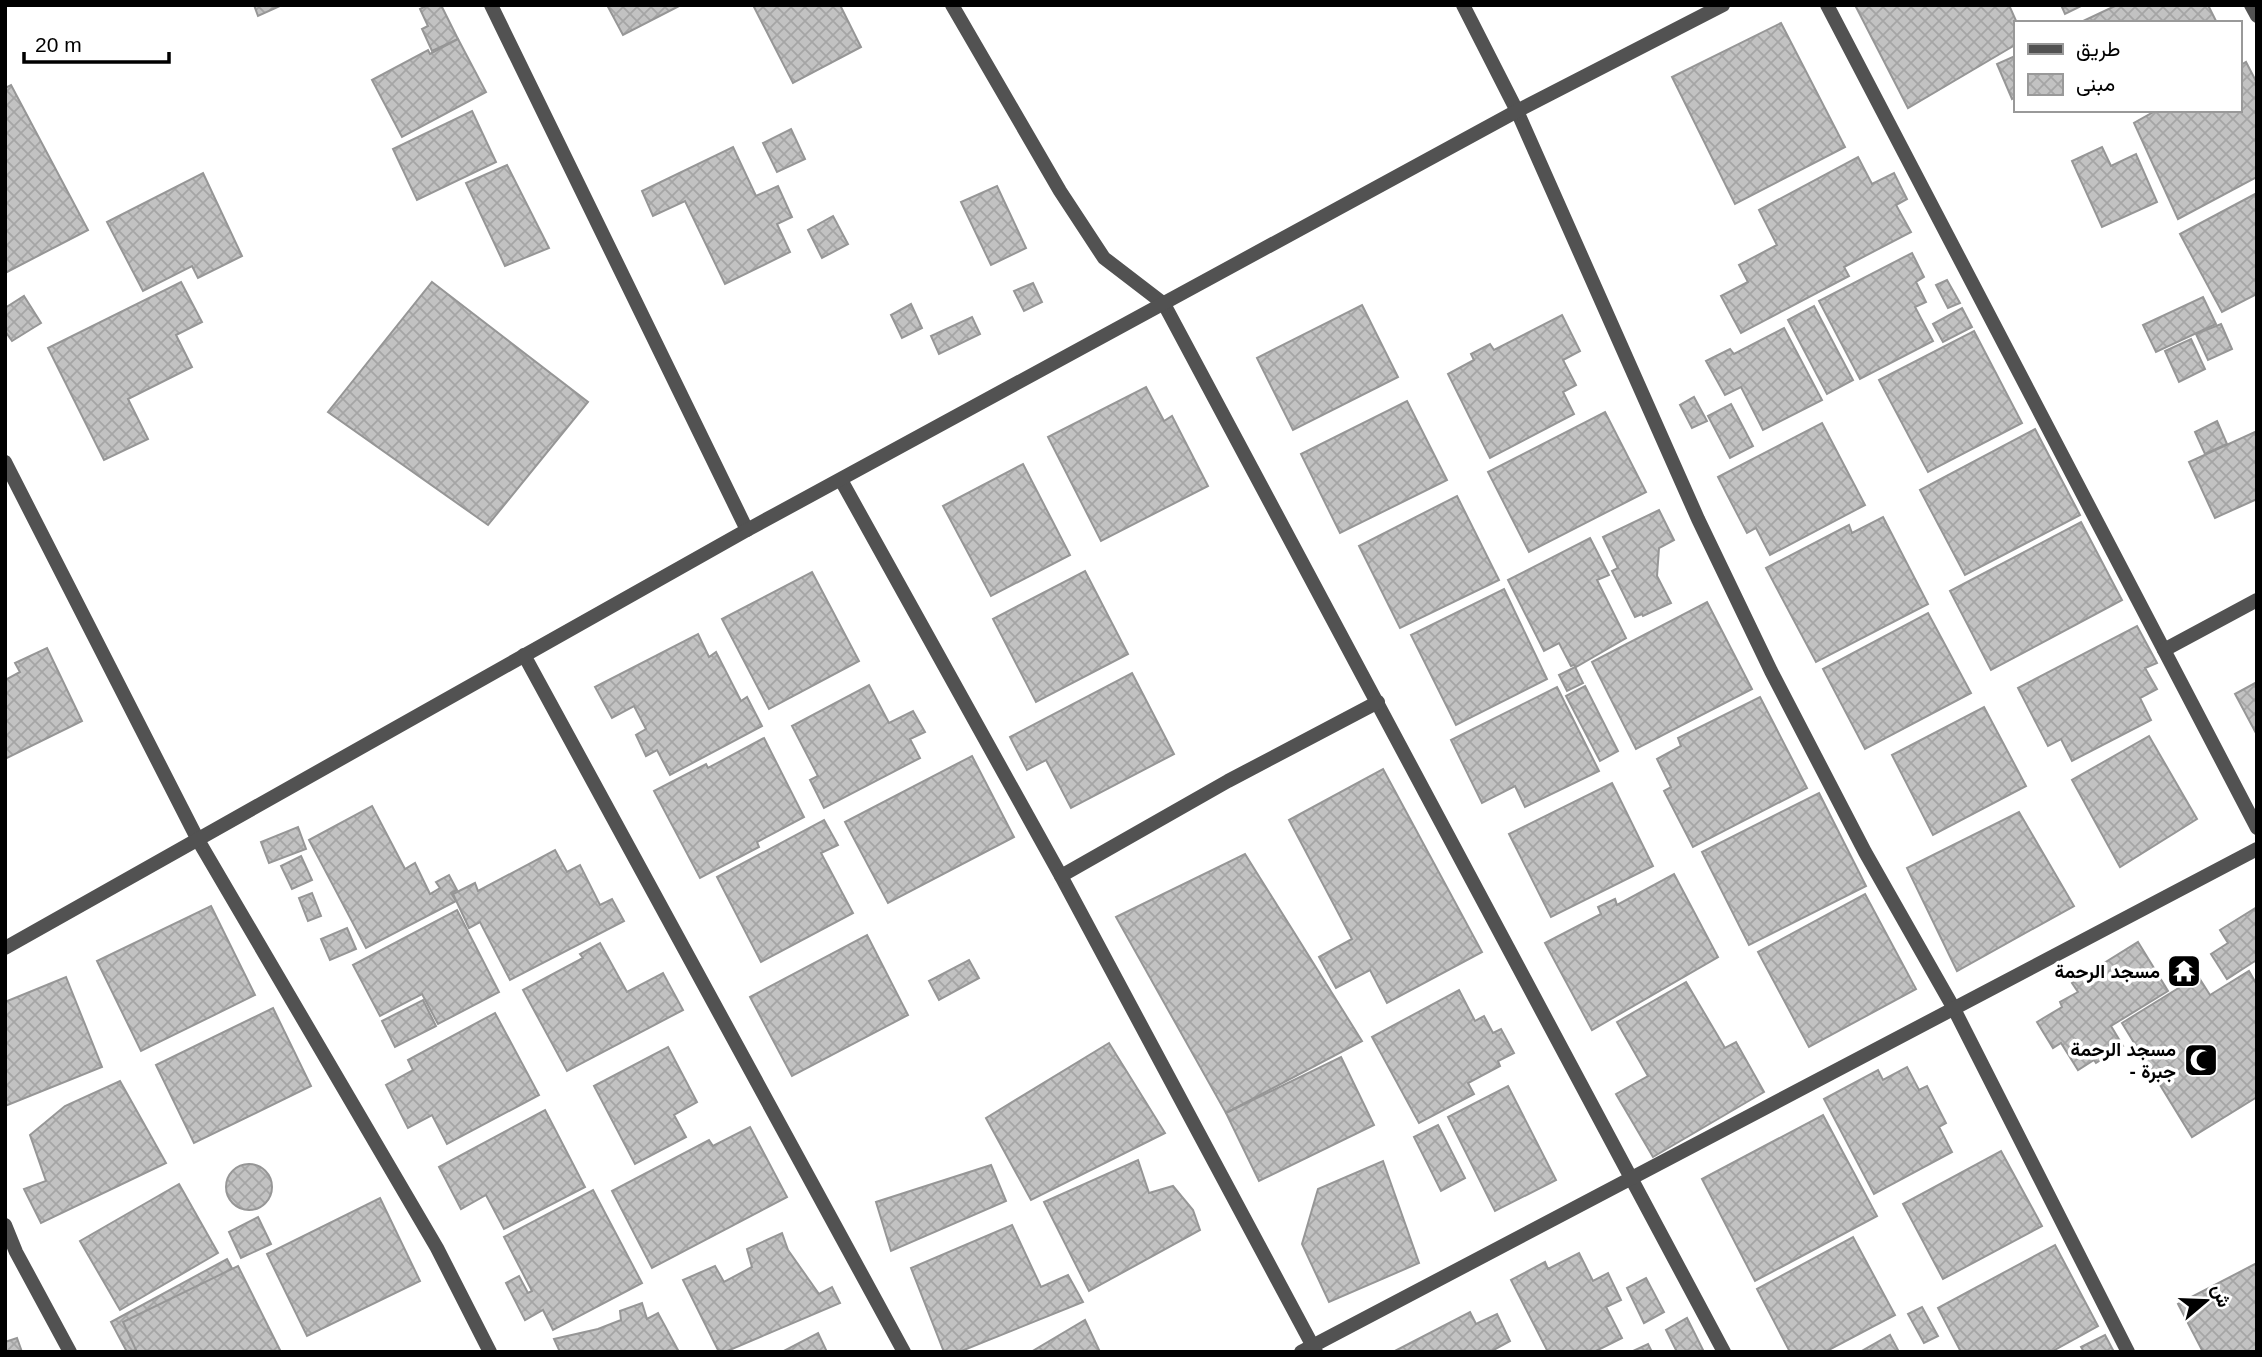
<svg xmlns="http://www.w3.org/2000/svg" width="2262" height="1357" font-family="Arial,Vazirmatn,sans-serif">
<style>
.building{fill:url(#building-cross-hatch);stroke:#969696;stroke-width:2}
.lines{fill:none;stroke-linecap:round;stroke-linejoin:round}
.minor{stroke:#525252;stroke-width:14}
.labels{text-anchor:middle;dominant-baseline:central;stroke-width:7;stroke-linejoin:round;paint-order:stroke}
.poi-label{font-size:19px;font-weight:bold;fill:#000;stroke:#fff;text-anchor:end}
</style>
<defs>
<pattern id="building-cross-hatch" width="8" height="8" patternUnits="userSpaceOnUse" patternTransform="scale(1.75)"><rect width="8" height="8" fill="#c2c2c2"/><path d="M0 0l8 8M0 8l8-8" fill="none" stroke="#a5a5a5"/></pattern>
</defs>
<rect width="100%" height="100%" fill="#fff"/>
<g class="building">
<path d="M254,5H282L258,16Z"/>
<path d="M428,5H441L458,39L432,51L422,29L428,26L420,9Z"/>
<path d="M607,5H681L623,35Z"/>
<path d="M753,5H840L861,47L793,83Z"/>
<path d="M1855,5H2009L2017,23H2015V45L1908,108Z"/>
<path d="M2061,5H2083L2065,14Z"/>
<path d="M2117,5H2208L2217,23H2079Z"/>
<path d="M1781,23L1845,147L1735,204L1672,77Z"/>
<path d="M458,39L486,92L402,137L372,80L428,50L430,54Z"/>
<path d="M2015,56V97L2012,99L1997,64Z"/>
<path d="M2246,62L2257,83V177L2178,219L2134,123L2157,110H2239V66Z"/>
<path d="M11,85L88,230L5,273V88Z"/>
<path d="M472,111L496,162L417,200L393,149Z"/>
<path d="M791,129L805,159L777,172L763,143Z"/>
<path d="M733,147L756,196L778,186L792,217L777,224L790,252L725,284L685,201L653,216L642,191Z"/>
<path d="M2102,147L2111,166L2136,154L2157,202L2102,227L2072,161Z"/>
<path d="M1858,157L1872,184L1894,173L1907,199L1896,205L1911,232L1844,267L1849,276L1741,333L1721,296L1748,282L1739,265L1777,245L1759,210Z"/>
<path d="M507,165L549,248L505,266L466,183Z"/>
<path d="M203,173L242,256L198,278L192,266L143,291L107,222Z"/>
<path d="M997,186L1026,248L991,265L961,202Z"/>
<path d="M2257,193V294L2222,312L2180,234Z"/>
<path d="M833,216L848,244L822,258L808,230Z"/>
<path d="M1912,253L1924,277L1916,282L1926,302L1915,307L1933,341L1860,379L1819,301Z"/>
<path d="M1947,280L1960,303L1948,308L1936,285Z"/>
<path d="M181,282L202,322L176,335L192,367L128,399L148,439L104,460L48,348Z"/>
<path d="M432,282L588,402L488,525L328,412Z"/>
<path d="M1033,283L1042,302L1024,311L1014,291Z"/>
<path d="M24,296L41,323L12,341L5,331V308Z"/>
<path d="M2203,297L2216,324L2156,352L2143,325Z"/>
<path d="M911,304L922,328L902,338L891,315Z"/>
<path d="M1362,305L1398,377L1293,430L1257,358Z"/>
<path d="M1814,306L1853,380L1827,394L1788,320Z"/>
<path d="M1962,308L1972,327L1943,342L1933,324Z"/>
<path d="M1562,315L1580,351L1563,360L1576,385L1563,392L1574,414L1490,458L1448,374L1474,360L1471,354L1490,344L1494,350Z"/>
<path d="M972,317L980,334L939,354L931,336Z"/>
<path d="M2221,324L2232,349L2208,360L2196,334Z"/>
<path d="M1784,328L1822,400L1763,430L1741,387L1725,395L1706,361L1730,349L1734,354Z"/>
<path d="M1974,331L2022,423L1928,472L1879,380Z"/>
<path d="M2191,339L2205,369L2179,382L2165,351Z"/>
<path d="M1146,387L1164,421L1172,416L1208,486L1101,541L1048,437Z"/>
<path d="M1694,397L1707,421L1692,428L1680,405Z"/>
<path d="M1407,401L1447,480L1340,533L1301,454Z"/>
<path d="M1731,404L1753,446L1730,458L1708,416Z"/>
<path d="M1605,412L1646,492L1529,552L1488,472Z"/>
<path d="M2217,421L2227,444L2205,454L2195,432Z"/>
<path d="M1822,423L1865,505L1770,555L1756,528L1747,533L1718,477Z"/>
<path d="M2035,429L2080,515L1965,575L1920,490Z"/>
<path d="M2257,431V499L2215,518L2189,462Z"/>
<path d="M1023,464L1070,555L991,596L943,506Z"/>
<path d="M1457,496L1499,580L1400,628L1359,546Z"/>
<path d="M1659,510L1674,540L1659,548L1657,576L1671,603L1643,616L1642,614L1635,617L1612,571L1618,568L1603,537Z"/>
<path d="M1883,517L1928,604L1816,662L1766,568L1849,525L1852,533Z"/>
<path d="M2081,522L2122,600L1991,670L1950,591Z"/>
<path d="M1590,538L1609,575L1597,580L1626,638L1576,667L1574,665L1571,666L1559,643L1544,651L1508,580Z"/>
<path d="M1085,571L1128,654L1036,702L993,619Z"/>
<path d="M812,572L859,661L769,709L722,619Z"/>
<path d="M1504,589L1547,679L1456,725L1411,635Z"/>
<path d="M1707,602L1752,689L1636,749L1592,662Z"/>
<path d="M1928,613L1971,693L1865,749L1823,669Z"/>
<path d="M2137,626L2157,663L2145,668L2157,689L2140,698L2151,720L2072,761L2061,739L2048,746L2018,688Z"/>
<path d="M698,634L709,657L716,652L741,701L747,697L762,726L670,775L657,750L646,756L636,735L646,729L634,706L612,718L595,687Z"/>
<path d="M47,648L82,721L5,759V680L20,672L15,663Z"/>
<path d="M1575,667L1583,683L1567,691L1559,675Z"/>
<path d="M1132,673L1174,754L1071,808L1046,760L1027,770L1010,737Z"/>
<path d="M2257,682V735L2235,694Z"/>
<path d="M869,685L889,723L913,711L925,732L910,739L920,758L824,808L810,780L818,776L792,726Z"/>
<path d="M1585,686L1618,751L1600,761L1566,696Z"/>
<path d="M1557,687L1599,771L1525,807L1515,786L1482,803L1451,740Z"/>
<path d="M1760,697L1807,788L1693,847L1664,791L1671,787L1657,759L1681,746L1678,738Z"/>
<path d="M1984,707L2026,786L1933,835L1892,755Z"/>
<path d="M2149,736L2197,819L2120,867L2072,780Z"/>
<path d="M764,738L804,817L757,842L759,847L700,878L654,791L706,764L708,768Z"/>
<path d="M972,756L1014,837L888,903L845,822Z"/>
<path d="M1383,769L1482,952L1387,1003L1370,970L1336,988L1319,957L1352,939L1289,820Z"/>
<path d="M1612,783L1653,866L1551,917L1509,834Z"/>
<path d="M1819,793L1866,886L1749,945L1702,852Z"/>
<path d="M372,806L405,869L415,863L430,894L440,888L436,882L449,875L457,890L451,893L456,901L366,948L309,840Z"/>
<path d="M2019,812L2074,906L1957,971L1907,868Z"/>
<path d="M824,820L838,845L821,853L853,913L761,962L717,877Z"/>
<path d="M298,827L306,849L269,863L261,842Z"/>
<path d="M555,850L567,872L580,865L600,905L612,899L624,921L510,980L480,922L469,928L453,894L475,883L478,891Z"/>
<path d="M1245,854L1362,1041L1226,1113L1116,917Z"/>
<path d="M301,856L312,880L292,889L281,866Z"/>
<path d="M1674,874L1718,957L1592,1030L1545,943L1601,914L1598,907L1615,899L1617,905Z"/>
<path d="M312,893L321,916L308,921L299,898Z"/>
<path d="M1865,894L1916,989L1809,1047L1758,952Z"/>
<path d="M211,906L255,995L141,1051L97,961Z"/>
<path d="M2257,907V964L2255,961L2227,979L2211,954L2228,943L2220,930Z"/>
<path d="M457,910L499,992L438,1024L422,994L380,1016L353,965Z"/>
<path d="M347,928L356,949L330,960L321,939Z"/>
<path d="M867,935L908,1015L792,1076L750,997Z"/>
<path d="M2138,942L2168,991L2111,1026L2123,1046L2096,1063L2094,1060L2078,1070L2061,1043L2053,1048L2037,1022L2062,1007L2060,1002L2078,992L2072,983Z"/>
<path d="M600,943L627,992L663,973L683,1010L567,1071L523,990L583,958L580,954Z"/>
<path d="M969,960L979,978L939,1000L929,981Z"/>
<path d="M2249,971L2257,985V1097L2192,1137L2122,1023L2198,976L2210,995Z"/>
<path d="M66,977L102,1067L5,1106V1002Z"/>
<path d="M1686,982L1725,1048L1736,1042L1764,1092L1653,1157L1616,1094L1648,1076L1617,1022Z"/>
<path d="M1459,990L1475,1021L1484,1016L1493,1033L1501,1029L1514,1053L1498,1061L1500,1066L1468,1083L1474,1094L1419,1123L1372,1037Z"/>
<path d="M423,1000L436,1026L395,1047L382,1021Z"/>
<path d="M273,1008L311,1086L194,1143L156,1065Z"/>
<path d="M495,1013L539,1095L447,1144L432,1115L408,1128L386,1085L413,1070L408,1060Z"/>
<path d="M1109,1043L1165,1133L1031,1200L986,1118Z"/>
<path d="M668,1047L697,1102L674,1115L686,1137L635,1164L594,1086Z"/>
<path d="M1341,1057L1374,1125L1259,1181L1226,1113Z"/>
<path d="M1907,1067L1919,1090L1927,1086L1946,1123L1939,1127L1952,1152L1874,1194L1824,1099L1878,1070L1883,1080Z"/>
<path d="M120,1081L166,1163L41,1223L24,1189L46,1181L30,1135L65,1106Z"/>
<path d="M1508,1086L1556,1180L1495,1211L1448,1117Z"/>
<path d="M545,1110L585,1187L504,1229L486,1195L461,1209L439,1167Z"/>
<path d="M1823,1115L1877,1216L1755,1281L1702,1179Z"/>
<path d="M1438,1125L1465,1178L1441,1191L1414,1137Z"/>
<path d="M750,1127L787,1197L652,1268L612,1191L709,1140L713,1146Z"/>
<path d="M2001,1151L2042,1226L1943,1279L1903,1204Z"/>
<path d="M1138,1160L1149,1193L1173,1186L1193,1210L1200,1230L1089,1291L1044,1202Z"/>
<path d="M1383,1161L1419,1263L1329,1302L1302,1244L1318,1189Z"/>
<circle cx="249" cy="1187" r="23"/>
<path d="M991,1165L1006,1201L891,1251L876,1202Z"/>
<path d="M179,1184L218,1253L120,1310L80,1241Z"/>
<path d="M593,1190L642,1283L553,1330L543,1310L525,1320L506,1283L519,1276L528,1293L532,1291L504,1237Z"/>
<path d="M380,1198L420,1281L307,1336L267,1254Z"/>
<path d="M258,1217L271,1244L241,1258L229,1232Z"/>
<path d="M1012,1225L1041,1287L1068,1275L1083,1302L959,1352H944L911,1268Z"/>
<path d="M782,1233L788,1250L819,1294L832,1287L840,1303L725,1352H719L683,1280L715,1266L724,1282L752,1267L747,1249Z"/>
<path d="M1853,1237L1895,1315L1825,1352H1790L1757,1289Z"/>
<path d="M2055,1245L2098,1326L2051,1352H1961L1938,1308Z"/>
<path d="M1579,1253L1593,1281L1608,1273L1621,1300L1606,1307L1622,1338L1594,1352H1548L1511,1280L1545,1262L1548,1269Z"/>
<path d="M227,1259L277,1352H127L111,1322Z"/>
<path d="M2257,1263V1352H2203L2178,1304Z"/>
<path d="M238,1266L281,1352H137L123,1322Z"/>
<path d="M1646,1278L1664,1312L1644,1323L1627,1288Z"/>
<path d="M642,1303L647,1319L658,1313L679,1352H560L554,1339L598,1329L621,1320L620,1311Z"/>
<path d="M1922,1307L1938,1336L1924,1343L1908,1314Z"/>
<path d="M1470,1312L1476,1324L1497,1314L1510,1341L1490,1352H1393Z"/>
<path d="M1687,1318L1704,1352H1677L1666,1330Z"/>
<path d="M1085,1320L1100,1352H1031Z"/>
<path d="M818,1333L827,1352H782Z"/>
<path d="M1890,1335L1899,1352H1860Z"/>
<path d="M2105,1335L2114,1352H2084L2081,1347Z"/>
<path d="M17,1338L22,1352H5V1342Z"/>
<path d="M1648,1344L1652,1352H1631Z"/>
</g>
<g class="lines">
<g class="minor">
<path d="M491,5L747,530"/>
<path d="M952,5L1060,191L1104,258L1164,304L1724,1352"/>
<path d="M1463,5L1517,111L1698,519L1771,671L1865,852L1953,1007L2128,1352"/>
<path d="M1827,5L2257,828"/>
<path d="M2251,5L2257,16"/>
<path d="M5,462L198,840L437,1248L490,1352"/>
<path d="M841,480L1061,876L1316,1352"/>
<path d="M2164,650L2257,600"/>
<path d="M524,655L904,1352"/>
<path d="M1061,876L1228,781L1378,702"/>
<path d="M5,948L747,530L1517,111L1723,5"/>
<path d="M5,1225L16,1252L70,1352"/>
<path d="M1301,1352L2257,849"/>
</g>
</g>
<defs>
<g id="temple-square" transform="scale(1.75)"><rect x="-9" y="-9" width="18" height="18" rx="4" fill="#000" stroke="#fff"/><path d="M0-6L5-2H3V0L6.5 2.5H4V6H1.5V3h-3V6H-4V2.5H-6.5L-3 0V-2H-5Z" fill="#fff"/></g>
<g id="mosque-square" transform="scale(1.75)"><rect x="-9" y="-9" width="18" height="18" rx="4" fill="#000" stroke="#fff"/><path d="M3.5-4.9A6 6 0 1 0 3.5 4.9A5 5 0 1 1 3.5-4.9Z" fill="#fff"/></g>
</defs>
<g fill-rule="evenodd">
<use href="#temple-square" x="2184" y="971"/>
<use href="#mosque-square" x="2201" y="1060"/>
</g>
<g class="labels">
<g class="poi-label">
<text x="2160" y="971">مسجد الرحمة</text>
<text x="2176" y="1049">مسجد الرحمة<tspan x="2176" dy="22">- جبرة</tspan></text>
</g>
</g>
<rect width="2262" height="1357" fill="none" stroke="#000000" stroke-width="14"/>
<rect x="2014" y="21" width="228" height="91" fill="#ffffff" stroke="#999999" stroke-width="2"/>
<rect x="2028" y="44" width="35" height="10" fill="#525252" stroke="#999999" stroke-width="2"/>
<text x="2076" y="56" font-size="21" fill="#000000">طريق</text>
<rect x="2028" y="74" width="35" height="21" fill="url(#building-cross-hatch)" stroke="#999999" stroke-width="2"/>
<text x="2076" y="91" font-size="21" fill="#000000">مبنى</text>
<g transform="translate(2206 1301) rotate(71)" stroke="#ffffff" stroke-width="5" paint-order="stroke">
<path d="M0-5L12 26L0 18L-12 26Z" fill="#000000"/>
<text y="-10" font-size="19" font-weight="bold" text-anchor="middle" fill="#000000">ش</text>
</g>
<path d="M24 52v10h145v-10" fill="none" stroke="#000000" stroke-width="3.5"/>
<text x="35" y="52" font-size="21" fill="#000000" stroke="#ffffff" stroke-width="5" paint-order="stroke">20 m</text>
</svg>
